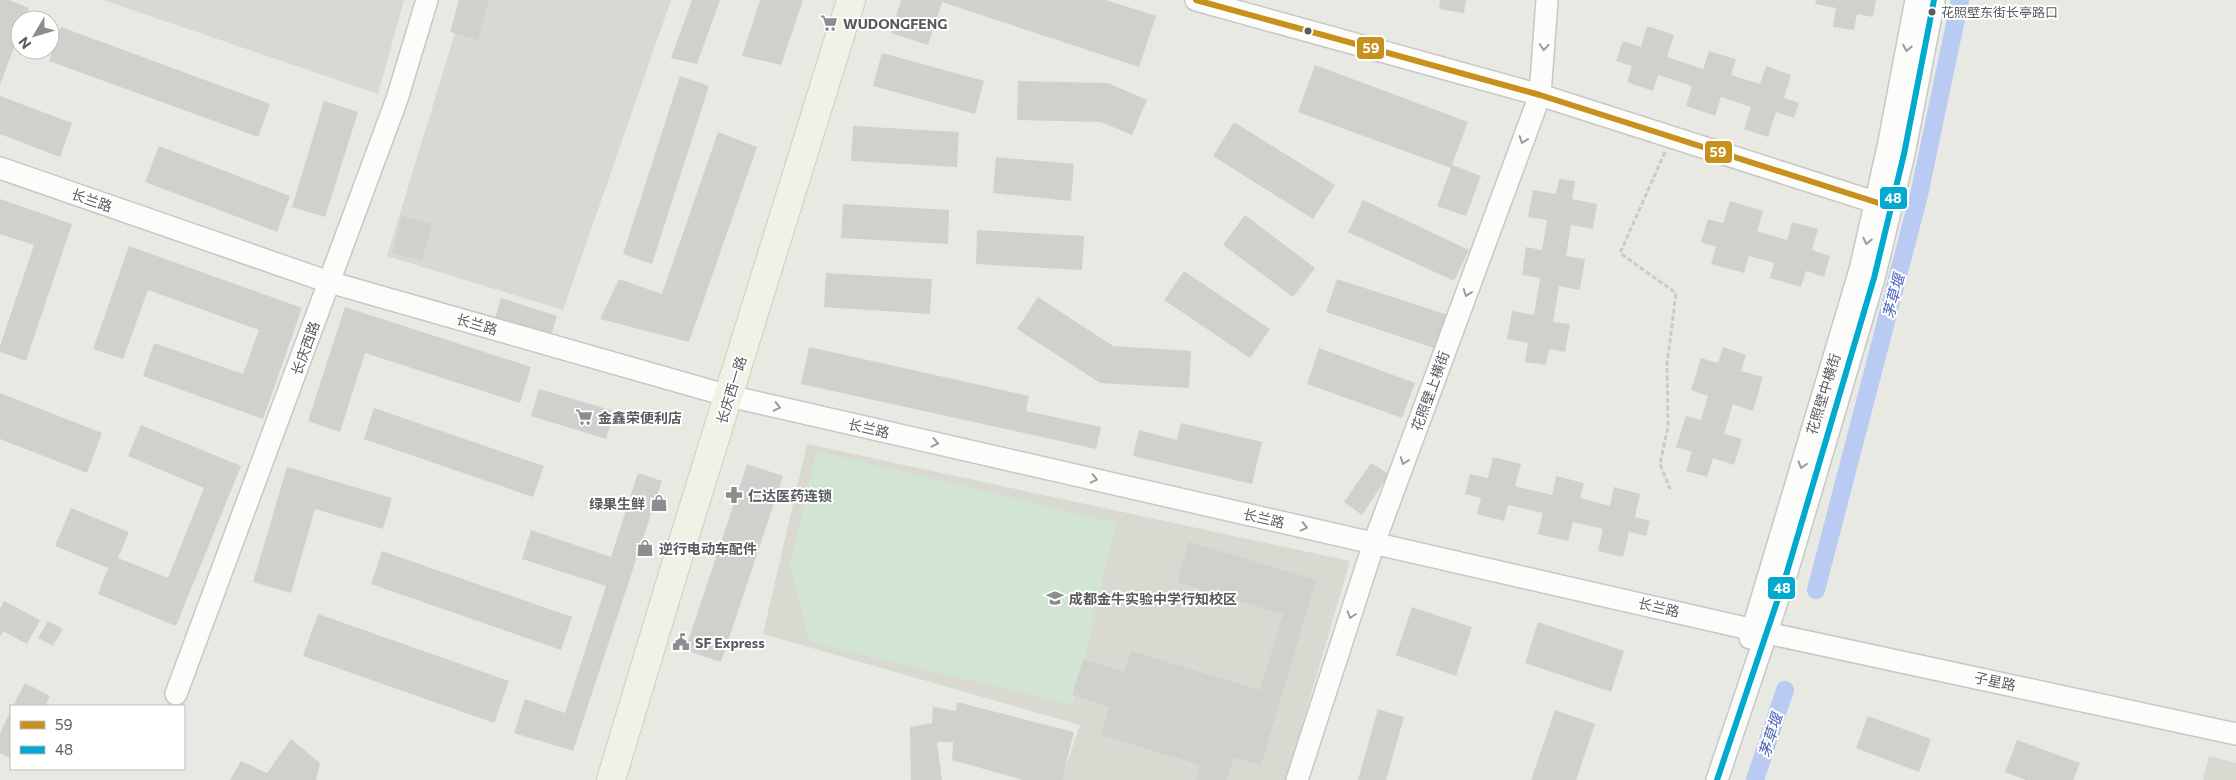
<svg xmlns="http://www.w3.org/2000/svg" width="2236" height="780" font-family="Commissioner,'Noto Sans SC',sans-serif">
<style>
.industrial{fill:#d9d9d4}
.education{fill:#d9d9d2}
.green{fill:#d2e5d5}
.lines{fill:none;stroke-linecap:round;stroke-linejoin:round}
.canal{stroke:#b9cbf2;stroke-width:18}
.building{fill:#d0d0cd}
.minor-casing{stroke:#c7c7c6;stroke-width:24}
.major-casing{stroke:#d0cfb4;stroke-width:30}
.path{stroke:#c7cbca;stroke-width:3;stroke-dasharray:5 2.5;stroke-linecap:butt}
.minor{stroke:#fcfcfb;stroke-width:21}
.major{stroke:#f0f1e7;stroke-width:28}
.bus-1-casing{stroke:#fff;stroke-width:10}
.bus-2-casing{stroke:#fff;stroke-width:10}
.bus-1{stroke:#c8901d;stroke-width:6}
.bus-2{stroke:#00a9ce;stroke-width:6}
.oneway{stroke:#9b9b9f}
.bus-dot{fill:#5a5b61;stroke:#fff;stroke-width:2}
.labels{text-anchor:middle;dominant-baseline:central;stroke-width:4;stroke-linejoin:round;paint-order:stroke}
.bus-label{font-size:13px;fill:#5a5b61;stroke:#fff;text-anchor:start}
.poi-label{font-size:14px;font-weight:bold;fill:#5a5b61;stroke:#fff;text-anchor:start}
.street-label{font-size:14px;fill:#5a5b61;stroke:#fff}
.water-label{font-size:15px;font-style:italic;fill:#4b64b9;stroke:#fff}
.line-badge{stroke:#fff;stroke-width:2}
.badge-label{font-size:14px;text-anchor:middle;font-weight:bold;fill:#fff}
</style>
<rect width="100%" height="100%" fill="#e9e9e4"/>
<g class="industrial">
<path d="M103,0H404L378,94Z"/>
<path d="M465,0H671L563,310L387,256Z"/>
</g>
<g class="education">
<path d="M807,444L1350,561L1286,780H1061L1080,725L763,634Z"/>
<path d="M2209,756L2236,763V780H2203Z"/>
</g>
<path class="green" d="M817,451L1116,523L1073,705L810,642L790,565Z"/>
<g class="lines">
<g class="canal">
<path d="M1816,590L1919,195L1960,0"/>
<path d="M1755,780L1785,690"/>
</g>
</g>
<g class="building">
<path d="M0,0H9L29,8L24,20H20V32L0,85Z"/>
<path d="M459,0H489L478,40L450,32Z"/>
<path d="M692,0H720L697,64L671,58Z"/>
<path d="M760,0H803L781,65L742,56Z"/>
<path d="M901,0H1106L1156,16L1139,67L942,2L928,45L891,33Z"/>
<path d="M1440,0H1466L1464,13L1439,9Z"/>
<path d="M1816,0H1876L1873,17L1857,14L1854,30L1833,27L1836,8L1815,4Z"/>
<path d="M1647,26L1674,35L1667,57L1703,69L1709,51L1736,59L1731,75L1760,84L1766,66L1791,75L1784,98L1799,103L1794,118L1776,112L1768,137L1744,129L1751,107L1721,97L1715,116L1686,106L1692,86L1658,75L1653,91L1627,82L1632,66L1616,61L1623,41L1641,47Z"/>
<path d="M61,27L270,104L258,137L49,61Z"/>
<path d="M882,53L984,81L975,114L873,86Z"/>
<path d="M1315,65L1468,122L1452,165L1481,176L1466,216L1437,206L1451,168L1298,112Z"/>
<path d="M680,76L709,86L652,264L623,254Z"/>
<path d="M1018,81L1108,83L1147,100L1132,135L1101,122L1017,120Z"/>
<path d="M0,96L72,123L60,157L0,134Z"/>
<path d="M324,101L358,112L325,217L292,207Z"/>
<path d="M1234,122L1335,185L1313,219L1213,156Z"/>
<path d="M853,126L959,132L957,167L851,161Z"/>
<path d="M718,132L757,147L689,342L600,319L619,279L662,294Z"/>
<path d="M159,146L290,196L277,232L145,182Z"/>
<path d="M996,157L1074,164L1071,201L993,193Z"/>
<path d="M1559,179L1575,181L1572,199L1597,204L1593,229L1571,225L1566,256L1585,259L1580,290L1559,286L1553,322L1570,324L1565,352L1549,349L1546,365L1525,362L1528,343L1507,339L1512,311L1534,315L1540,278L1522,275L1526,247L1542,250L1547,220L1528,217L1533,190L1556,194Z"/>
<path d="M0,199L72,224L26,361L0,352V346L34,245L0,234Z"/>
<path d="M1363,200L1469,250L1454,281L1348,232Z"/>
<path d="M1730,201L1763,211L1757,231L1787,240L1792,222L1818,229L1812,250L1830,256L1824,277L1806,271L1801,287L1770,278L1774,263L1749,256L1744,273L1711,264L1716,247L1701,242L1708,219L1723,223Z"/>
<path d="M843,204L949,210L948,244L841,238Z"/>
<path d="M1245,215L1315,268L1293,297L1223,245Z"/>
<path d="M402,216L432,224L422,261L392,253Z"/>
<path d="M977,230L1084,236L1082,270L976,264Z"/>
<path d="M129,246L302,308L263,419L143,376L154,343L243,374L259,330L148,290L123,359L93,349Z"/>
<path d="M1184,271L1270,329L1250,358L1164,300Z"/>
<path d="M826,273L932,279L930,314L824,307Z"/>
<path d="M1337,279L1448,315L1437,349L1326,312Z"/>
<path d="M1038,297L1113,346L1191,351L1189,388L1100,383L1017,329Z"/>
<path d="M501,298L557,316L551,336L495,318Z"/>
<path d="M345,307L531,367L520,403L365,353L340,432L308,421Z"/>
<path d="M809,347L1029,396L1026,411L1101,427L1096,449L801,384Z"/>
<path d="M1723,347L1746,355L1741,371L1763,377L1753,411L1733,404L1724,434L1742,439L1734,465L1713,458L1707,477L1686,471L1692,452L1676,447L1686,416L1701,420L1708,396L1691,390L1701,358L1718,363Z"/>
<path d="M1319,348L1415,383L1402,418L1307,384Z"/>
<path d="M539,389L614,411L606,439L531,416Z"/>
<path d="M0,393L102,433L87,473L0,439Z"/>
<path d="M374,408L544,466L533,497L364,439Z"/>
<path d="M1181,423L1262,442L1252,484L1133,456L1139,430L1177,440Z"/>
<path d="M141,425L241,466L176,626L98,594L108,568L55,546L71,508L129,532L118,558L168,578L204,488L128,456Z"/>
<path d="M1493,457L1521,464L1515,486L1552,495L1556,476L1584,483L1580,498L1610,506L1614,487L1640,494L1635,517L1650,521L1646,536L1629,532L1623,557L1598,551L1603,529L1573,522L1568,541L1538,534L1543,513L1508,505L1504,521L1477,514L1481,498L1465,494L1470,474L1488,478Z"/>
<path d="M1371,463L1389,474L1362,515L1344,502Z"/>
<path d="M747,464L783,476L721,662L685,650Z"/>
<path d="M287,467L392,498L383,529L315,509L291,593L253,582Z"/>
<path d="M638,473L662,481L573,751L514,733L525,699L565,713L606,586L522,559L531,530L611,557Z"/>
<path d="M1189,542L1316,580L1261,765L1234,757L1227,780H1196L1200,765L1101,735L1109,707L1072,695L1083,659L1124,672L1131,651L1260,690L1283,614L1177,582Z"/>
<path d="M382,551L572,617L561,650L371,584Z"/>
<path d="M4,601L40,620L27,644L3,631L0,637V609Z"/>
<path d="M1412,607L1472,627L1456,676L1396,655Z"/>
<path d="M318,614L509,681L494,723L303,656Z"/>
<path d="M48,621L63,629L53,646L38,638Z"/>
<path d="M1538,622L1624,651L1611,692L1525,663Z"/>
<path d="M25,683L50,696L45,706H13Z"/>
<path d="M957,702L1074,732L1062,780H1023L952,760L953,742H937L942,780H911L910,727L932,723L933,707L956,711Z"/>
<path d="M1378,709L1404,717L1386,780H1358Z"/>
<path d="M11,710V759L0,753V733Z"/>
<path d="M1555,710L1595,724L1576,780H1531Z"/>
<path d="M1868,716L1931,739L1919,772L1856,748Z"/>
<path d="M291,739L320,763L316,780H230L241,761L267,773Z"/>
<path d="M2017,740L2080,763L2073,780H2026L2005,772Z"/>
</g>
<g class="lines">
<g class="minor-casing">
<g id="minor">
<path d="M1196,0L1540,95L1890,207"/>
<path d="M0,168L329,282L729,396L1767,633L2236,734"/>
<path d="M1750,638L1860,270L1888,147L1916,0"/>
<path d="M176,694L397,99L427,0"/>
<path d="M1297,780L1374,543L1540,95L1547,0"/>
<path d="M1717,780L1787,572L1874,278L1904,154L1934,0"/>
</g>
</g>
<g class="major-casing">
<path id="major" d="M611,780L673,574L851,0"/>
</g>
<path class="path" d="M1665,152L1620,253L1676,293L1667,365L1668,427L1660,464L1670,489"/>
<use href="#minor" class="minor"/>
<use href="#major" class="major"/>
<g class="bus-1-casing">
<path id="bus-1" d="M1196,0L1540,95L1891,207"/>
</g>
<g class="bus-2-casing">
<path id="bus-2" d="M1717,780L1787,572L1874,278L1904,154L1934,0"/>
</g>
<use href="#bus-1" class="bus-1"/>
<use href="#bus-2" class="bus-2"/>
</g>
<defs><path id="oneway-chevron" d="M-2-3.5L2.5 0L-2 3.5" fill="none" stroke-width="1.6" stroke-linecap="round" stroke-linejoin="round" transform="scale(1.25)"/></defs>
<g class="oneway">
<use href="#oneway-chevron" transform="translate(1544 47) rotate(94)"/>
<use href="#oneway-chevron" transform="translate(1907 48) rotate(101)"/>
<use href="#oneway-chevron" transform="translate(1523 140) rotate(110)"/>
<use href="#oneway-chevron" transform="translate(1867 241) rotate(103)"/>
<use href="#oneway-chevron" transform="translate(1467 293) rotate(110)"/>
<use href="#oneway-chevron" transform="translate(777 407) rotate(13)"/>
<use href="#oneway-chevron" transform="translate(935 443) rotate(13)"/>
<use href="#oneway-chevron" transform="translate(1404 461) rotate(110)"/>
<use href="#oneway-chevron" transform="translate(1802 465) rotate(107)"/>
<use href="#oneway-chevron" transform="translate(1094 479) rotate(13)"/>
<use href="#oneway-chevron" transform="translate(1304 527) rotate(13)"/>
<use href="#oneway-chevron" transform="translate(1351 615) rotate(108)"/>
</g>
<defs>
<g id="supermarket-bare" transform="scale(1.35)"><path d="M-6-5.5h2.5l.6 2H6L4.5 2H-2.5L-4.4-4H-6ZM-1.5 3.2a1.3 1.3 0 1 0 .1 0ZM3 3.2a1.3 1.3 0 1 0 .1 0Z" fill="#8c8d8f" stroke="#fff" stroke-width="2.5" paint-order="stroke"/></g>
<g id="pharmacy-bare" transform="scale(1.35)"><path d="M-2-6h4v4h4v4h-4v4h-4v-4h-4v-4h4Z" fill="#8c8d8f" stroke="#fff" stroke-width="2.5" paint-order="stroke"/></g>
<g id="shop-bare" transform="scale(1.35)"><path d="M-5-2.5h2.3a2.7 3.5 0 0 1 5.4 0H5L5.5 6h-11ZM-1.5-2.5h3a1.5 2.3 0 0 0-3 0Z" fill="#8c8d8f" stroke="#fff" stroke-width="2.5" paint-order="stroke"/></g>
<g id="school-bare" transform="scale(1.35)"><path d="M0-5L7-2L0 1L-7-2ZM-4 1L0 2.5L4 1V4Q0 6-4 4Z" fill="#8c8d8f" stroke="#fff" stroke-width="2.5" paint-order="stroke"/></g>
<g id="civic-bare" transform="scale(1.35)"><path d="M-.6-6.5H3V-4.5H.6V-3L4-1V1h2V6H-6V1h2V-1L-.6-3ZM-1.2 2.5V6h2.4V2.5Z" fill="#8c8d8f" stroke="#fff" stroke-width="2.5" paint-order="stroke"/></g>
</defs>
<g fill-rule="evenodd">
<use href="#supermarket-bare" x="829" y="23"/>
<use href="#supermarket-bare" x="584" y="417"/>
<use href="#pharmacy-bare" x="734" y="495"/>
<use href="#shop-bare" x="659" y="503"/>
<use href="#shop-bare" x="645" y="548"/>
<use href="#school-bare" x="1055" y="598"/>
<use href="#civic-bare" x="681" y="642"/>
</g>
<g class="bus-dot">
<circle cx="1932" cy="12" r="4.5"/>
<circle cx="1308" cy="31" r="4.5"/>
</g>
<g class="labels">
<g class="bus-label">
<text x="1941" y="12">花照壁东街长亭路口</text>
</g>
<g class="poi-label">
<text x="843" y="23">WUDONGFENG</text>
<text x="598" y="417">金鑫荣便利店</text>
<text x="748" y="495">仁达医药连锁</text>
<text x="645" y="503" text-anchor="end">绿果生鲜</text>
<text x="659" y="548">逆行电动车配件</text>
<text x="1069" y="598">成都金牛实验中学行知校区</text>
<text x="695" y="642">SF Express</text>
</g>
<g class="street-label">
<text transform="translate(92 200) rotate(19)">长兰路</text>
<text transform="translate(477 324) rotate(16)">长兰路</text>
<text transform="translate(305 348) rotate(-70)">长庆西路</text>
<text transform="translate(731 390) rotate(-73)">长庆西一路</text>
<text transform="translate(1430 391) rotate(-70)">花照壁上横街</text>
<text transform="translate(1823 394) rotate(-73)">花照壁中横街</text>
<text transform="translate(869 428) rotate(13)">长兰路</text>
<text transform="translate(1264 518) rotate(13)">长兰路</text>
<text transform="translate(1659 607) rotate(13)">长兰路</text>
<text transform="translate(1995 681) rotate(12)">子星路</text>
</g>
<g class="water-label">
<text transform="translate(1893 296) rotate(-75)">茅草堰</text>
<text transform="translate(1770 735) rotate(-72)">茅草堰</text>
</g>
</g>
<g class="line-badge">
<rect x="1356" y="36" width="29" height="24" rx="5" fill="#c8901d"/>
<rect x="1704" y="140" width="29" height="24" rx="5" fill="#c8901d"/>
<rect x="1879" y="186" width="29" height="24" rx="5" fill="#00a9ce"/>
<rect x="1767" y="576" width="29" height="24" rx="5" fill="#00a9ce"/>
</g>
<g class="badge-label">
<text x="1371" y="53">59</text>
<text x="1718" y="157">59</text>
<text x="1893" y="203">48</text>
<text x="1782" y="593">48</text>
</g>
<rect x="10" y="705" width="175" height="65" fill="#ffffff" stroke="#bdbdc0"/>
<rect x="20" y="721" width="25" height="8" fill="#c8901d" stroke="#bdbdc0"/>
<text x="55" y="730" font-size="15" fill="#5a5b61">59</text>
<rect x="20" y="746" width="25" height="8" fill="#00a9ce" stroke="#bdbdc0"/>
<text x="55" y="755" font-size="15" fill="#5a5b61">48</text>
<g transform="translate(35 35) rotate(232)"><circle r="24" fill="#ffffff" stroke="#bdbdc0"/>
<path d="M0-4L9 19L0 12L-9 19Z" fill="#8c8d8f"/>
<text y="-8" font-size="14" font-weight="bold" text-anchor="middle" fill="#5a5b61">N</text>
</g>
</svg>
